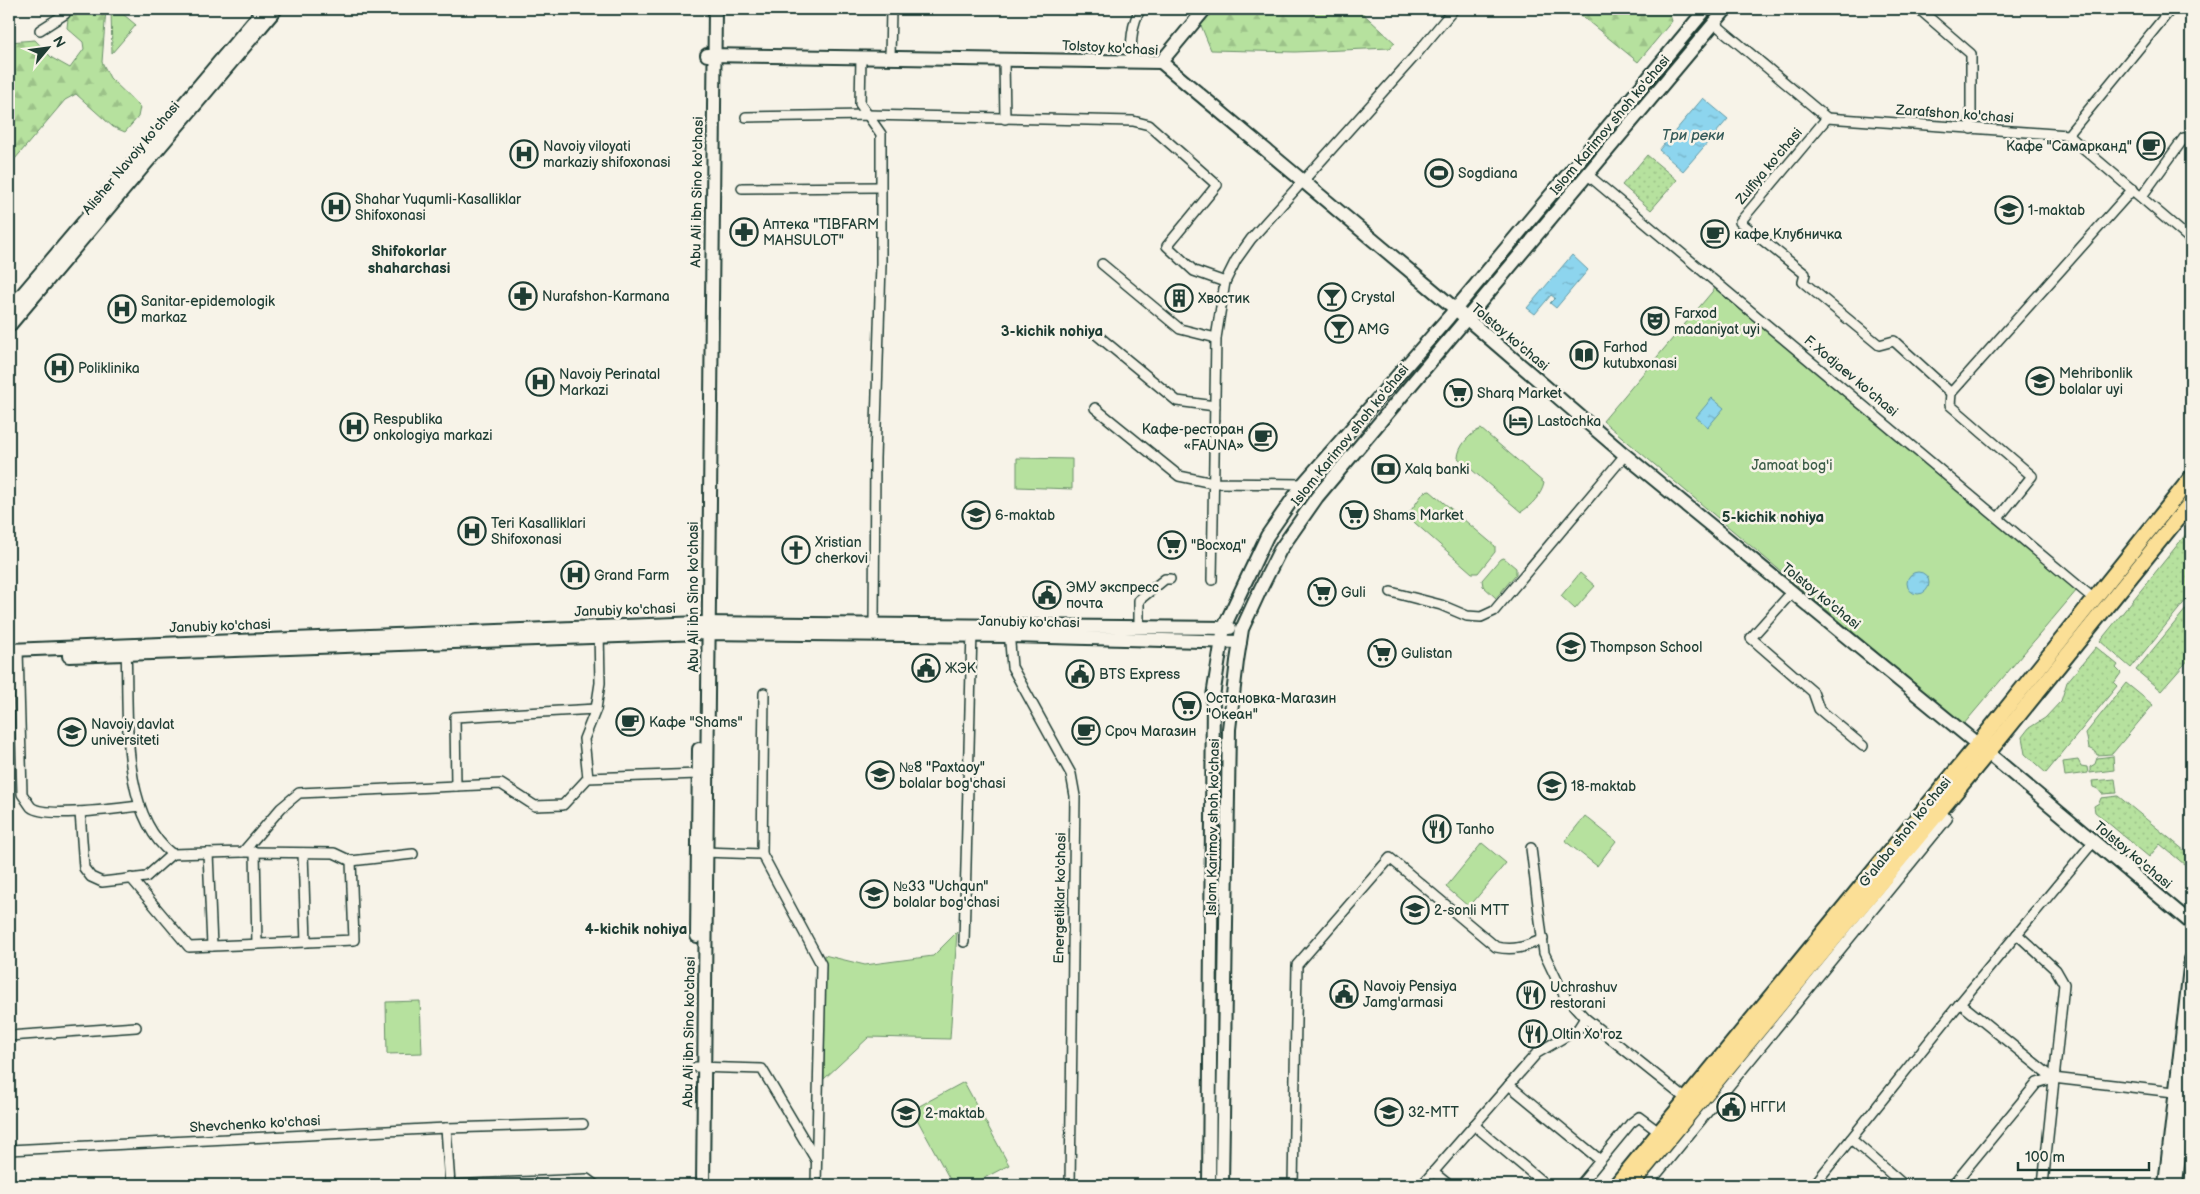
<svg xmlns="http://www.w3.org/2000/svg" width="2200" height="1194" font-family="'Balsamiq Sans',sans-serif">
<style>
.grass{fill:url(#grass-dots);stroke:#6a8f69}
.forest{fill:url(#forest-firs);stroke:#6a8f69}
.green{fill:#b6e19e;stroke:#6a8f69}
.water{fill:url(#water-ripples);stroke:#6198a4}
.lines{fill:none;stroke-linecap:round;stroke-linejoin:round}
.street-casing{stroke:#1f3d34;stroke-width:12}
.secondary-casing{stroke:#1f3d34;stroke-width:16}
.primary-casing{stroke:#1f3d34;stroke-width:18}
.street{stroke:#f7f3e8;stroke-width:9}
.secondary{stroke:#f7f3e8;stroke-width:12}
.primary{stroke:#fbdf96;stroke-width:14}
.labels{text-anchor:middle;dominant-baseline:central;stroke-width:5;stroke-linejoin:round;paint-order:stroke}
.street-label{font-size:14px;fill:#1f3d34;stroke:#f7f3e8}
.poi-label{font-size:14px;fill:#1f3d34;stroke:#f7f3e8;text-anchor:start}
.park-label{font-size:14px;fill:#3d5e49;stroke:#f7f3e8}
.water-label{font-size:15px;font-style:italic;fill:#355b59;stroke:#f7f3e8}
.neighbourhood-label{font-size:15px;font-weight:bold;fill:#1f3d34;stroke:#f7f3e8}
</style>
<defs>
<pattern id="grass-dots" width="8" height="8" patternUnits="userSpaceOnUse" patternTransform="scale(1.25)"><rect width="8" height="8" fill="#b6e19e"/><path d="M2 2h.1M6 6h.1" fill="none" stroke="#9cc289" stroke-width="1.8" stroke-linecap="round"/></pattern>
<pattern id="forest-firs" width="22" height="20" patternUnits="userSpaceOnUse" patternTransform="scale(1.25)"><rect width="22" height="20" fill="#b6e19e"/><path d="M5 1l3.5 6h-7zM16 11l3.5 6h-7z" fill="#9cc289"/></pattern>
<pattern id="water-ripples" width="26" height="14" patternUnits="userSpaceOnUse" patternTransform="scale(1.25)"><rect width="26" height="14" fill="#8dd5ee"/><path d="M2 4q2-2 4 0t4 0M15 11q2-2 4 0t4 0" fill="none" stroke="#73aec2"/></pattern>
</defs>
<rect width="100%" height="100%" fill="#f7f3e8"/>
<filter id="ink" filterUnits="userSpaceOnUse"><feTurbulence type="fractalNoise" baseFrequency=".02" numOctaves="2"/><feDisplacementMap in="SourceGraphic" scale="10" xChannelSelector="R" yChannelSelector="G"/><feConvolveMatrix kernelMatrix="1 2 1 2 8 2 1 2 1" color-interpolation-filters="sRGB"/></filter>
<g filter="url(#ink)">
<g class="grass">
<path d="M1647,155L1677,180L1651,210L1622,185Z"/>
<path d="M2191,528V594L2131,668L2100,641Z"/>
<path d="M2191,603V657L2161,691L2136,670Z"/>
<path d="M2096,647L2118,665L2116,668L2121,673L2114,683L2117,686L2046,773L2025,754L2022,737L2029,728L2045,718L2061,701L2067,682Z"/>
<path d="M2126,683L2153,705L2112,754L2097,755L2095,751L2089,748L2086,733Z"/>
<path d="M2113,756L2114,770L2090,773V767L2095,764L2097,758Z"/>
<path d="M2078,760L2081,766L2087,767L2088,773L2065,776L2063,762Z"/>
<path d="M2115,779L2117,793L2102,794L2098,789L2093,787L2092,781Z"/>
<path d="M2118,796L2191,856V870L2160,844L2149,857L2095,812L2094,806L2099,803L2101,798Z"/>
</g>
<g class="forest">
<path d="M69,9H106L102,62L110,78L140,107L138,117L125,132L113,127L76,94L65,100L9,166V42L35,40L52,58L70,68L84,49L83,42L67,28Z"/>
<path d="M1212,9H1358L1395,43L1390,48L1295,52L1211,50L1200,23Z"/>
<path d="M1573,9H1668L1672,21L1638,62Z"/>
</g>
<g class="green">
<path d="M111,9H117L136,25L112,53Z"/>
<path d="M1717,286L2077,590L1963,725L1603,421Z"/>
<path d="M1481,429L1544,483C1542,494 1531,506 1521,512L1458,458C1458,447 1470,433 1481,429Z"/>
<path d="M1017,458L1072,459V489L1017,487Z"/>
<path d="M1430,491L1495,546V552L1478,573H1472L1407,516L1424,492Z"/>
<path d="M1504,558L1516,568V574L1496,598L1483,586L1482,580L1500,559Z"/>
<path d="M1580,573L1595,586L1575,609L1561,596Z"/>
<path d="M1585,816L1616,841L1597,866L1565,841Z"/>
<path d="M1482,843L1506,863L1469,907L1446,887Z"/>
<path d="M957,932L950,1039L869,1037L824,1079V955L865,965L933,956Z"/>
<path d="M420,1001L422,1053L387,1054L386,1002Z"/>
<path d="M964,1082L1009,1165L971,1185H953L912,1110Z"/>
</g>
<g class="water">
<path d="M1703,98L1728,119L1683,171L1659,150Z"/>
<path d="M1572,255L1588,270L1556,308L1550,303L1555,298L1551,295L1535,314L1527,308Z"/>
<path d="M1712,398L1724,408L1708,427L1696,417Z"/>
<circle cx="1918" cy="583" r="11"/>
</g>
<g class="lines">
<g class="street-casing">
<g id="street">
<path d="M1919,9L1971,54V129"/>
<path d="M1714,23L1827,118L2068,135L2191,240"/>
<path d="M40,30L65,14V9"/>
<path d="M861,57L860,104L881,134V264L875,458L874,626"/>
<path d="M890,58L891,9"/>
<path d="M1004,60L1005,119"/>
<path d="M1131,62C1131,46 1131,22 1141,9"/>
<path d="M746,117L867,115L1133,121L1149,125L1217,185L1167,246L1194,271L1225,282"/>
<path d="M1827,118L1740,222L1805,274L1803,282L1879,345L1894,341L1951,393"/>
<path d="M2068,135L2171,9"/>
<path d="M1588,175L2094,599"/>
<path d="M742,188L880,187"/>
<path d="M2142,196L2184,138L2191,143"/>
<path d="M1102,264L1180,329L1216,338"/>
<path d="M1097,335L1177,401L1215,406"/>
<path d="M1095,408L1179,476L1213,483L1303,484"/>
<path d="M1999,517L2032,476L1950,405L1951,393L2133,189"/>
<path d="M1212,580L1216,338L1225,282L1236,260L1251,239L1414,57L1454,9"/>
<path d="M1391,592L1441,605L1467,616L1481,617L1494,611L1625,455"/>
<path d="M1792,592L1751,638L1813,692L1819,709L1863,746"/>
<path d="M1139,628V600L1165,579H1170"/>
<path d="M1009,631L1012,667L1071,774L1075,796L1070,1185"/>
<path d="M126,649C129,711 119,813 172,854"/>
<path d="M18,650L22,794C25,798 28,803 31,807C45,819 120,808 140,806"/>
<path d="M588,778L584,739L596,709L600,683L599,631"/>
<path d="M456,786L455,717L596,709"/>
<path d="M80,812L84,868L91,877L102,882L146,877L172,854"/>
<path d="M1531,848L1544,953L1564,995L1585,1018L1686,1099"/>
<path d="M243,852L334,853L351,861L413,854"/>
<path d="M255,852L257,944"/>
<path d="M703,852L762,854L764,693"/>
<path d="M208,853L212,946"/>
<path d="M303,853L306,942"/>
<path d="M172,854L243,852L281,808L299,793L501,784L535,806L563,805L588,778L698,774"/>
<path d="M762,854L821,964L816,1185"/>
<path d="M131,878L189,947L354,940L351,861"/>
<path d="M2017,934L2056,970L2064,984L2043,1185"/>
<path d="M964,942L972,631"/>
<path d="M1960,1003L2053,1078"/>
<path d="M9,1036L136,1027"/>
<path d="M696,1067L762,1069L816,1160"/>
<path d="M1509,1085L1600,1160"/>
<path d="M1474,1125L1546,1185"/>
<path d="M446,1128L583,1124"/>
<path d="M1851,1139L1904,1185"/>
<path d="M9,1150L446,1128L450,1185"/>
<path d="M1433,1172L1449,1185"/>
<path d="M450,1185L587,1179L595,1185"/>
<path d="M1293,1185L1297,965L1390,858L1496,947C1514,951 1525,947 1543,939"/>
<path d="M1422,1185L1537,1053L1578,1029L1585,1018"/>
<path d="M1580,1185L1631,1123L1639,1117L1659,1132"/>
<path d="M1648,1185L1947,819L1940,811"/>
<path d="M1814,1185L1960,1003L2094,841"/>
<path d="M1953,1185L2037,1083L2053,1078L2174,1092"/>
</g>
</g>
<g class="secondary-casing">
<g id="secondary">
<path d="M707,55L1161,62L1466,318L1625,455L1988,753L2191,923"/>
<path d="M1161,62L1205,9"/>
<path d="M9,310L264,9"/>
<path d="M9,326L276,9"/>
<path d="M9,650L701,623L1230,628"/>
<path d="M69,656L701,633L1009,636L1240,642"/>
<path d="M697,936L699,749"/>
<path d="M703,1185L715,9"/>
<path d="M1209,1185L1213,696L1224,627L1267,536L1303,484L1448,318L1706,9"/>
<path d="M1222,1185L1229,729L1237,661L1242,629L1260,590L1280,550L1317,497L1726,9"/>
<path d="M2165,1185L2191,959"/>
<path d="M2176,1185L2191,1034"/>
</g>
</g>
<g class="primary-casing">
<g id="primary">
<path d="M1616,1185L1978,744L2191,478"/>
<path d="M1631,1185L2001,737L2191,502"/>
</g>
</g>
<use href="#street" class="street"/>
<use href="#secondary" class="secondary"/>
<use href="#primary" class="primary"/>
</g>
</g>
<defs>
<g id="cafe-ring" transform="scale(1.4375)"><circle r="9.5" fill="#f7f3e8" stroke="#1f3d34" stroke-width="1.5"/><path d="M-5.5-4.5H6V0H3Q3 3.5 0 3.5H-2.5Q-5.5 3.5-5.5 0ZM3-3.2v2h1.7v-2ZM-6 4.5H4V6H-6Z" fill="#1f3d34"/></g>
<g id="hospital-ring" transform="scale(1.4375)"><circle r="9.5" fill="#f7f3e8" stroke="#1f3d34" stroke-width="1.5"/><path d="M-5-5h3v3.5h4V-5h3V5h-3V1.5h-4V5h-3Z" fill="#1f3d34"/></g>
<g id="stadium-ring" transform="scale(1.4375)"><circle r="9.5" fill="#f7f3e8" stroke="#1f3d34" stroke-width="1.5"/><path d="M0-5a6.5 5 0 1 0 0 10a6.5 5 0 1 0 0-10ZM-3.5-1.8h7v3.6h-7Z" fill="#1f3d34"/></g>
<g id="school-ring" transform="scale(1.4375)"><circle r="9.5" fill="#f7f3e8" stroke="#1f3d34" stroke-width="1.5"/><path d="M0-5L7-2L0 1L-7-2ZM-4 1L0 2.5L4 1V4Q0 6-4 4Z" fill="#1f3d34"/></g>
<g id="pharmacy-ring" transform="scale(1.4375)"><circle r="9.5" fill="#f7f3e8" stroke="#1f3d34" stroke-width="1.5"/><path d="M-2-6h4v4h4v4h-4v4h-4v-4h-4v-4h4Z" fill="#1f3d34"/></g>
<g id="bar-ring" transform="scale(1.4375)"><circle r="9.5" fill="#f7f3e8" stroke="#1f3d34" stroke-width="1.5"/><path d="M-6-5H6L.8 .8V4.5H3.5V6h-7V4.5H-.8V.8Z" fill="#1f3d34"/></g>
<g id="building-ring" transform="scale(1.4375)"><circle r="9.5" fill="#f7f3e8" stroke="#1f3d34" stroke-width="1.5"/><path d="M-4-6H4V6H1V3H-1V6H-4ZM-2.5-4.3h1.7v1.8h-1.7ZM.8-4.3h1.7v1.8H.8ZM-2.5-1h1.7V.8h-1.7ZM.8-1h1.7V.8H.8Z" fill="#1f3d34"/></g>
<g id="theatre-ring" transform="scale(1.4375)"><circle r="9.5" fill="#f7f3e8" stroke="#1f3d34" stroke-width="1.5"/><path d="M-5-5.5Q0-4 5-5.5V0Q5 5 0 6Q-5 5-5 0ZM-3.3-2.5H-1v1.5H-3.3ZM1-2.5H3.3v1.5H1ZM-2.8 1Q0 5.5 2.8 1Z" fill="#1f3d34"/></g>
<g id="library-ring" transform="scale(1.4375)"><circle r="9.5" fill="#f7f3e8" stroke="#1f3d34" stroke-width="1.5"/><path d="M-6-4Q-3-5.5-.7-3.5V5Q-3 3-6 4ZM6-4Q3-5.5 .7-3.5V5Q3 3 6 4Z" fill="#1f3d34"/></g>
<g id="supermarket-ring" transform="scale(1.4375)"><circle r="9.5" fill="#f7f3e8" stroke="#1f3d34" stroke-width="1.5"/><path d="M-6-5.5h2.5l.6 2H6L4.5 2H-2.5L-4.4-4H-6ZM-1.5 3.2a1.3 1.3 0 1 0 .1 0ZM3 3.2a1.3 1.3 0 1 0 .1 0Z" fill="#1f3d34"/></g>
<g id="hotel-ring" transform="scale(1.4375)"><circle r="9.5" fill="#f7f3e8" stroke="#1f3d34" stroke-width="1.5"/><path d="M-6-4.5h1.5V1H6V5H4.5V3h-9V5H-6ZM-4 0a1.8 1.8 0 1 1 3.6 0ZM.5 0V-2.5h3Q6-2.5 6 0Z" fill="#1f3d34"/></g>
<g id="bank-ring" transform="scale(1.4375)"><circle r="9.5" fill="#f7f3e8" stroke="#1f3d34" stroke-width="1.5"/><path d="M-6-4H6V4H-6ZM0-2.3a2.3 2.3 0 1 0 0 4.6a2.3 2.3 0 1 0 0-4.6Z" fill="#1f3d34"/></g>
<g id="church-ring" transform="scale(1.4375)"><circle r="9.5" fill="#f7f3e8" stroke="#1f3d34" stroke-width="1.5"/><path d="M-1.2-6h2.4v3.5h3.3v2.4h-3.3V6h-2.4V-.1h-3.3v-2.4h3.3Z" fill="#1f3d34"/></g>
<g id="civic-ring" transform="scale(1.4375)"><circle r="9.5" fill="#f7f3e8" stroke="#1f3d34" stroke-width="1.5"/><path d="M-.6-6.5H3V-4.5H.6V-3L4-1V1h2V6H-6V1h2V-1L-.6-3ZM-1.2 2.5V6h2.4V2.5Z" fill="#1f3d34"/></g>
<g id="university-ring" transform="scale(1.4375)"><circle r="9.5" fill="#f7f3e8" stroke="#1f3d34" stroke-width="1.5"/><path d="M0-5L7-2L0 1L-7-2ZM-4 1L0 2.5L4 1V4Q0 6-4 4Z" fill="#1f3d34"/></g>
<g id="restaurant-ring" transform="scale(1.4375)"><circle r="9.5" fill="#f7f3e8" stroke="#1f3d34" stroke-width="1.5"/><path d="M-5-6h1v4h1v-4h1v4h1v-4h1v5L-1.5 .5V6h-2V.5L-5-1ZM5-6V6H3V1.5H1.5Q1.5-4 5-6Z" fill="#1f3d34"/></g>
</defs>
<g fill-rule="evenodd">
<use href="#cafe-ring" x="2151" y="146"/>
<use href="#hospital-ring" x="524" y="154"/>
<use href="#stadium-ring" x="1439" y="173"/>
<use href="#hospital-ring" x="336" y="207"/>
<use href="#school-ring" x="2009" y="210"/>
<use href="#pharmacy-ring" x="744" y="232"/>
<use href="#cafe-ring" x="1715" y="234"/>
<use href="#pharmacy-ring" x="523" y="296"/>
<use href="#bar-ring" x="1332" y="297"/>
<use href="#building-ring" x="1179" y="298"/>
<use href="#hospital-ring" x="122" y="309"/>
<use href="#theatre-ring" x="1655" y="321"/>
<use href="#bar-ring" x="1339" y="329"/>
<use href="#library-ring" x="1584" y="355"/>
<use href="#hospital-ring" x="59" y="368"/>
<use href="#school-ring" x="2040" y="381"/>
<use href="#hospital-ring" x="540" y="382"/>
<use href="#supermarket-ring" x="1458" y="393"/>
<use href="#hotel-ring" x="1518" y="421"/>
<use href="#hospital-ring" x="354" y="427"/>
<use href="#cafe-ring" x="1263" y="437"/>
<use href="#bank-ring" x="1386" y="469"/>
<use href="#school-ring" x="976" y="515"/>
<use href="#supermarket-ring" x="1354" y="515"/>
<use href="#hospital-ring" x="472" y="531"/>
<use href="#supermarket-ring" x="1172" y="545"/>
<use href="#church-ring" x="796" y="550"/>
<use href="#hospital-ring" x="575" y="575"/>
<use href="#supermarket-ring" x="1322" y="592"/>
<use href="#civic-ring" x="1047" y="595"/>
<use href="#school-ring" x="1571" y="647"/>
<use href="#supermarket-ring" x="1382" y="653"/>
<use href="#civic-ring" x="926" y="668"/>
<use href="#civic-ring" x="1080" y="674"/>
<use href="#supermarket-ring" x="1187" y="706"/>
<use href="#cafe-ring" x="630" y="722"/>
<use href="#cafe-ring" x="1086" y="731"/>
<use href="#university-ring" x="72" y="732"/>
<use href="#school-ring" x="880" y="775"/>
<use href="#school-ring" x="1552" y="786"/>
<use href="#restaurant-ring" x="1437" y="829"/>
<use href="#school-ring" x="874" y="894"/>
<use href="#school-ring" x="1415" y="910"/>
<use href="#civic-ring" x="1344" y="994"/>
<use href="#restaurant-ring" x="1531" y="995"/>
<use href="#restaurant-ring" x="1533" y="1034"/>
<use href="#civic-ring" x="1731" y="1107"/>
<use href="#school-ring" x="1389" y="1112"/>
<use href="#school-ring" x="906" y="1113"/>
</g>
<g class="labels">
<g class="street-label">
<text transform="translate(1110 48) rotate(3)">Tolstoy ko'chasi</text>
<text transform="translate(1955 114) rotate(4)">Zarafshon ko'chasi</text>
<text transform="translate(1610 125) rotate(-50)">Islom Karimov shoh ko'chasi</text>
<text transform="translate(131 158) rotate(-50)">Alisher Navoiy ko'chasi</text>
<text transform="translate(1769 166) rotate(-50)">Zulfiya ko'chasi</text>
<text transform="translate(697 192) rotate(-89)">Abu Ali ibn Sino ko'chasi</text>
<text transform="translate(1510 337) rotate(40)">Tolstoy ko'chasi</text>
<text transform="translate(1851 376) rotate(40)">F. Xodjaev ko'chasi</text>
<text transform="translate(1350 435) rotate(-51)">Islom Karimov shoh ko'chasi</text>
<text transform="translate(1821 596) rotate(39)">Tolstoy ko'chasi</text>
<text transform="translate(693 597) rotate(-90)">Abu Ali ibn Sino ko'chasi</text>
<text transform="translate(625 610) rotate(-2)">Janubiy ko'chasi</text>
<text transform="translate(1029 622) rotate(1)">Janubiy ko'chasi</text>
<text transform="translate(220 626) rotate(-2)">Janubiy ko'chasi</text>
<text transform="translate(1213 827) rotate(-89)">Islom Karimov shoh ko'chasi</text>
<text transform="translate(1905 832) rotate(-51)">G'alaba shoh ko'chasi</text>
<text transform="translate(2133 855) rotate(40)">Tolstoy ko'chasi</text>
<text transform="translate(1060 898) rotate(-89)">Energetiklar ko'chasi</text>
<text transform="translate(689 1032) rotate(-89)">Abu Ali ibn Sino ko'chasi</text>
<text transform="translate(255 1124) rotate(-3)">Shevchenko ko'chasi</text>
</g>
<g class="poi-label">
<text x="543" y="146">Navoiy viloyati<tspan x="543" dy="16">markaziy shifoxonasi</tspan></text>
<text x="2132" y="146" text-anchor="end">Кафе "Самарканд"</text>
<text x="1458" y="173">Sogdiana</text>
<text x="355" y="199">Shahar Yuqumli-Kasalliklar<tspan x="355" dy="16">Shifoxonasi</tspan></text>
<text x="2028" y="210">1-maktab</text>
<text x="763" y="224">Аптека "TIBFARM<tspan x="763" dy="16">MAHSULOT"</tspan></text>
<text x="1734" y="234">кафе Клубничка</text>
<text x="542" y="296">Nurafshon-Karmana</text>
<text x="1351" y="297">Crystal</text>
<text x="1198" y="298">Хвостик</text>
<text x="141" y="301">Sanitar-epidemologik<tspan x="141" dy="16">markaz</tspan></text>
<text x="1674" y="313">Farxod<tspan x="1674" dy="16">madaniyat uyi</tspan></text>
<text x="1358" y="329">AMG</text>
<text x="1603" y="347">Farhod<tspan x="1603" dy="16">kutubxonasi</tspan></text>
<text x="78" y="368">Poliklinika</text>
<text x="2059" y="373">Mehribonlik<tspan x="2059" dy="16">bolalar uyi</tspan></text>
<text x="559" y="374">Navoiy Perinatal<tspan x="559" dy="16">Markazi</tspan></text>
<text x="1477" y="393">Sharq Market</text>
<text x="373" y="419">Respublika<tspan x="373" dy="16">onkologiya markazi</tspan></text>
<text x="1537" y="421">Lastochka</text>
<text x="1244" y="429" text-anchor="end">Кафе-ресторан<tspan x="1244" dy="16">«FAUNA»</tspan></text>
<text x="1405" y="469">Xalq banki</text>
<text x="995" y="515">6-maktab</text>
<text x="1373" y="515">Shams Market</text>
<text x="491" y="523">Teri Kasalliklari<tspan x="491" dy="16">Shifoxonasi</tspan></text>
<text x="815" y="542">Xristian<tspan x="815" dy="16">cherkovi</tspan></text>
<text x="1191" y="545">"Восход"</text>
<text x="594" y="575">Grand Farm</text>
<text x="1066" y="587">ЭМУ экспресс<tspan x="1066" dy="16">почта</tspan></text>
<text x="1341" y="592">Guli</text>
<text x="1590" y="647">Thompson School</text>
<text x="1401" y="653">Gulistan</text>
<text x="945" y="668">ЖЭК</text>
<text x="1099" y="674">BTS Express</text>
<text x="1206" y="698">Остановка-Магазин<tspan x="1206" dy="16">"Океан"</tspan></text>
<text x="649" y="722">Кафе "Shams"</text>
<text x="91" y="724">Navoiy davlat<tspan x="91" dy="16">universiteti</tspan></text>
<text x="1105" y="731">Сроч Магазин</text>
<text x="899" y="767">№8 "Paxtaoy"<tspan x="899" dy="16">bolalar bog'chasi</tspan></text>
<text x="1571" y="786">18-maktab</text>
<text x="1456" y="829">Tanho</text>
<text x="893" y="886">№33 "Uchqun"<tspan x="893" dy="16">bolalar bog'chasi</tspan></text>
<text x="1434" y="910">2-sonli MTT</text>
<text x="1363" y="986">Navoiy Pensiya<tspan x="1363" dy="16">Jamg'armasi</tspan></text>
<text x="1550" y="987">Uchrashuv<tspan x="1550" dy="16">restorani</tspan></text>
<text x="1552" y="1034">Oltin Xo'roz</text>
<text x="1750" y="1107">НГГИ</text>
<text x="1408" y="1112">32-MTT</text>
<text x="925" y="1113">2-maktab</text>
</g>
<g class="park-label">
<text x="1792" y="465">Jamoat bog'i</text>
</g>
<g class="water-label">
<text x="1693" y="135">Три реки</text>
</g>
<g class="neighbourhood-label">
<text x="409" y="251">Shifokorlar<tspan x="409" dy="17">shaharchasi</tspan></text>
<text x="1052" y="331">3-kichik nohiya</text>
<text x="1773" y="517">5-kichik nohiya</text>
<text x="636" y="929">4-kichik nohiya</text>
</g>
</g>
<rect width="2200" height="1194" fill="none" stroke="#f7f3e8" stroke-width="30"/>
<rect x="15" y="15" width="2170" height="1164" fill="none" stroke="#1f3d34" stroke-width="2" filter="url(#ink)"/>
<g transform="translate(48 48) rotate(61)" stroke="#f7f3e8" stroke-width="4" paint-order="stroke">
<path d="M0-4L9 19L0 12L-9 19Z" fill="#1f3d34"/>
<text y="-8" font-size="14" font-weight="bold" text-anchor="middle" fill="#1f3d34">N</text>
</g>
<path d="M2018 1162v8h131v-8" fill="none" stroke="#1f3d34" stroke-width="2.5"/>
<text x="2025" y="1162" font-size="15" fill="#1f3d34" stroke="#f7f3e8" stroke-width="4" paint-order="stroke">100 m</text>
</svg>
